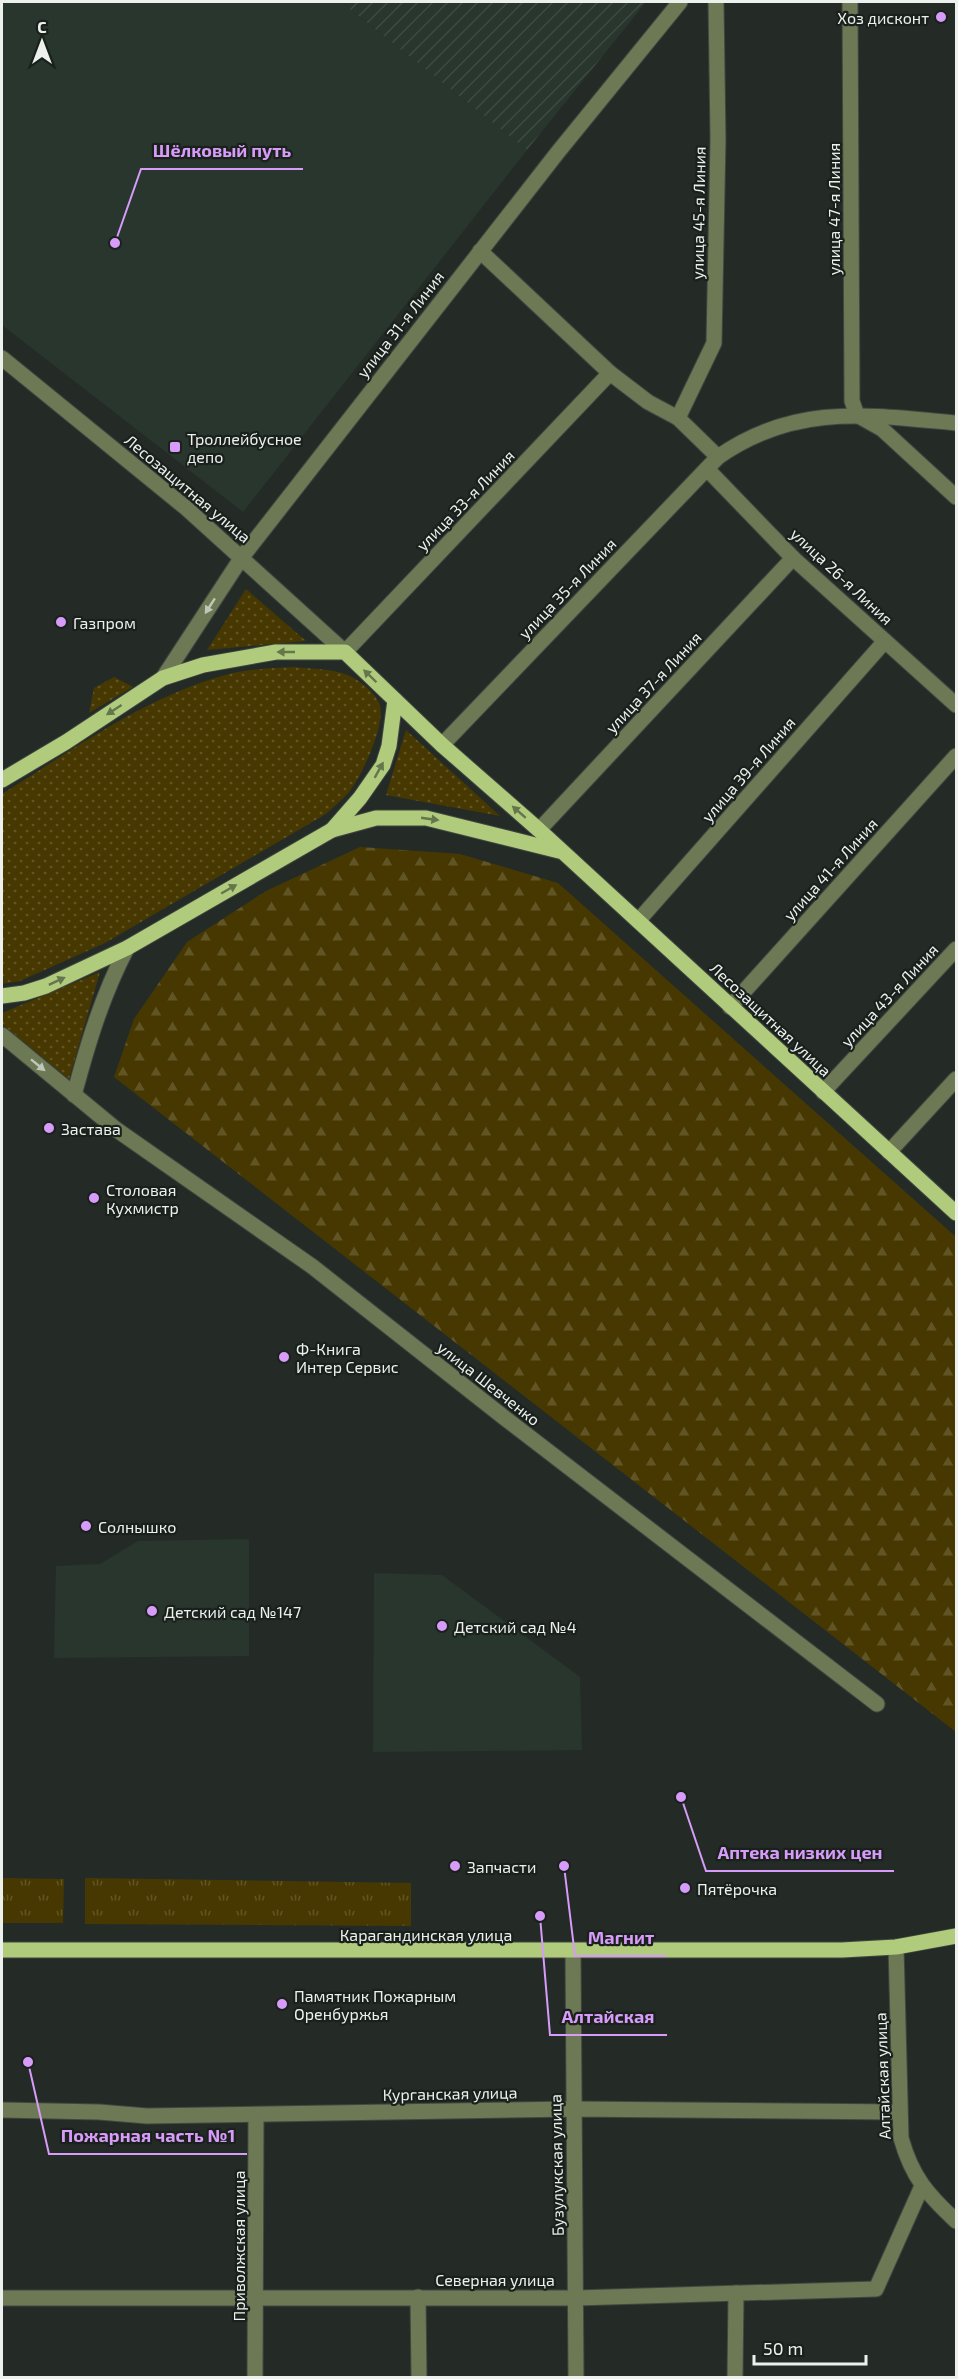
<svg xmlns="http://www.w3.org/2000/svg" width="958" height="2379" font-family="'Exo 2',sans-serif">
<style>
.built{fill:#28362d}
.industrial{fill:url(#industrial-furrows)}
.grass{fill:url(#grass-dots)}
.forest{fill:url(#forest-firs)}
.park{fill:url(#park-tufts)}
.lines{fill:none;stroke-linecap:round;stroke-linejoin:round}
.minor-casing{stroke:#404742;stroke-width:17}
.major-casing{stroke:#404742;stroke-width:17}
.minor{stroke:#6c7954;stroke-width:15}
.major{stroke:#afcb7b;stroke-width:15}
.oneway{fill:#bfc7b8}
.oneway2{fill:#64764c}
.poi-dot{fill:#d79bf9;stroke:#1a211c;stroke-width:2}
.labels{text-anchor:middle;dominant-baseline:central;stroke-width:4.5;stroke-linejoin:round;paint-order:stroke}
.poi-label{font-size:16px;fill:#ecf1ee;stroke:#1a211c;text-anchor:start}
.street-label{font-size:16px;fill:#ecf1ee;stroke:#1a211c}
.leader{fill:none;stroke:#d79bf9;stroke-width:2}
.callout-dot{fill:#d79bf9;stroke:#1a211c;stroke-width:2}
.callout-label{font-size:18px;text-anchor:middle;font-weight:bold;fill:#d79bf9;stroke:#1a211c;stroke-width:4.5;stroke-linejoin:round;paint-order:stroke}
</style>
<defs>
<pattern id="industrial-furrows" width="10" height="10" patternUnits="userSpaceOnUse" patternTransform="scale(1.5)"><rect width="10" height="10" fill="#28362d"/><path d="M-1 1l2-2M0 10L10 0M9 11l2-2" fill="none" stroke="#3d4a42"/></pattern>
<pattern id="grass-dots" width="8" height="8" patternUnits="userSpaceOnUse" patternTransform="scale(1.5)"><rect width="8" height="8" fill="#463800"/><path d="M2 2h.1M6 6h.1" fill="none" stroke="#615526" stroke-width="1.8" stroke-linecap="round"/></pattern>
<pattern id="forest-firs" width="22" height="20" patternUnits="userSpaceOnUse" patternTransform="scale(1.5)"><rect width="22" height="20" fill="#463800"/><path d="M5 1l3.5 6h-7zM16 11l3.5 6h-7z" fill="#615526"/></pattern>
<pattern id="park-tufts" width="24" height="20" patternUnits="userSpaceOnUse" patternTransform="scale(1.5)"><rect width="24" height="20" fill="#463800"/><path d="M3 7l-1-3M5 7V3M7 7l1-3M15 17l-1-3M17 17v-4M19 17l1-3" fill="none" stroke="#615526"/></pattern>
</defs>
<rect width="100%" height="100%" fill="#242b26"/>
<g class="built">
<path d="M2,2H341L527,150L243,512L2,325Z"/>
<path d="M249,1539V1656L54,1658L56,1566L100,1564L138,1541Z"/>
<path d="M374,1573L442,1575L580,1677L582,1750L373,1752Z"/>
</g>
<path class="industrial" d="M341,2H646L527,150Z"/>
<g class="grass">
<path d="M246,589L306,641L207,650Z"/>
<path d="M293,667C313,669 334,668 352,677C363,683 377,694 380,706C385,726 363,772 352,788C345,798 334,806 326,814L105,943L20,981L2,984V794C74,749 146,696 229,674C250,669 272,668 293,667Z"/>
<path d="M114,677L133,687L89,713L94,688Z"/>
<path d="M406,730L500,816L386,795Z"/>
<path d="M100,972L69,1079L2,1024V1013Z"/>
</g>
<path class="forest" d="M360,847L460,854L558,883L956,1237V1732L114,1077L134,1019L187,942L266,891Z"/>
<g class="park">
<path d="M2,1878L64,1879L63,1923H2Z"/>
<path d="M85,1878L411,1883V1926L85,1924Z"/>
</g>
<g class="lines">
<g class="minor-casing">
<g id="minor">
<path d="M850,2L852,401L857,415L882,429L956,497"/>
<path d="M480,251L610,373L648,402L678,418L718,457"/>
<path d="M2,358L186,508L345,652L610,373"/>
<path d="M678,418L714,343L718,139L716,2"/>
<path d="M707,469L793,558L956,705"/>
<path d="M163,678L242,557L558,152L680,2"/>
<path d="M442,745L718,457C795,403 868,415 956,423"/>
<path d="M539,830L793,558"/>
<path d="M638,921L885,641"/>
<path d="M730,1007L956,756"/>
<path d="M2,1035L117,1130L313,1267L506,1419L877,1704"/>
<path d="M823,1092L956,949"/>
<path d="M74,1095C88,1043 102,996 127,948"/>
<path d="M889,1152L956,1079"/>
<path d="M896,1947L901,2138C912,2177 927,2194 956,2221"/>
<path d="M573,1952L576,2378"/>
<path d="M2,2110L99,2112L147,2116L573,2109L899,2112"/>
<path d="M418,2297L419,2378"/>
<path d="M2,2298H576L876,2289L922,2186"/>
<path d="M255,2378L256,2116"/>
<path d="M735,2378L736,2293"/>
</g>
</g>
<g class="major-casing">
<g id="major">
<path d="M2,780L66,742L163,678L203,665L276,652H345L442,745L539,830L956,1213"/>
<path d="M332,830L376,818H426L559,851"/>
<path d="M2,996L24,993L46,986L127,948L332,830L360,798L383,765L389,746L395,700"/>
<path d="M2,1950H842L896,1947L956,1936"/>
</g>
</g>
<use href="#minor" class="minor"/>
<use href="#major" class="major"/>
</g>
<defs><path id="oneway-solid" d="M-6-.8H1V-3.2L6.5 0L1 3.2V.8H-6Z" transform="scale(1.5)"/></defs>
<g class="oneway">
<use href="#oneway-solid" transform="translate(210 606) rotate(123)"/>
<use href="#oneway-solid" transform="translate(38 1065) rotate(39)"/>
</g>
<g class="oneway2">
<use href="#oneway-solid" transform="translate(286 652) rotate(180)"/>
<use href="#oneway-solid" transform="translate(370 676) rotate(-136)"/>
<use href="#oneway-solid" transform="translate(114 710) rotate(147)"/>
<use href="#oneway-solid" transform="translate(379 770) rotate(-61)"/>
<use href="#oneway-solid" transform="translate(519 812) rotate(-139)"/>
<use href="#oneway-solid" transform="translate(430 819) rotate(8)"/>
<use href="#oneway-solid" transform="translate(229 889) rotate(-30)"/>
<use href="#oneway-solid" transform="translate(57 981) rotate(-25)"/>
</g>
<g class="poi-dot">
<circle cx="941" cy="17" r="6"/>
<rect x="169" y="441" width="12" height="12" rx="3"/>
<circle cx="61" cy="622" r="6"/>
<circle cx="49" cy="1128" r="6"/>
<circle cx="94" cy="1198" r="6"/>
<circle cx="284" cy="1357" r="6"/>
<circle cx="86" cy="1526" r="6"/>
<circle cx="152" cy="1611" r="6"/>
<circle cx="442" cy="1626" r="6"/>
<circle cx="455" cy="1866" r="6"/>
<circle cx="685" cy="1888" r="6"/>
<circle cx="282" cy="2004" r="6"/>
</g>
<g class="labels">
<g class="poi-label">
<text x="929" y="17" text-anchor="end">Хоз дисконт</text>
<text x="187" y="438">Троллейбусное<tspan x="187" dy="18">депо</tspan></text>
<text x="73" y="622">Газпром</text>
<text x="61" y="1128">Застава</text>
<text x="106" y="1189">Столовая<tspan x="106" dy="18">Кухмистр</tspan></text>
<text x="296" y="1348">Ф-Книга<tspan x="296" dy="18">Интер Сервис</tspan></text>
<text x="98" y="1526">Солнышко</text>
<text x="164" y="1611">Детский сад №147</text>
<text x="454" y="1626">Детский сад №4</text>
<text x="467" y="1866">Запчасти</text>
<text x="697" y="1888">Пятёрочка</text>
<text x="294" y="1995">Памятник Пожарным<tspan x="294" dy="18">Оренбуржья</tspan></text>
</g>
<g class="street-label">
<text transform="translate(833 209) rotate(-90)">улица 47-я Линия</text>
<text transform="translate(698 213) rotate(-89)">улица 45-я Линия</text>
<text transform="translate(400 324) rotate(-52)">улица 31-я Линия</text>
<text transform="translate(188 488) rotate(40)">Лесозащитная улица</text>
<text transform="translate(465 500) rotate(-46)">улица 33-я Линия</text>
<text transform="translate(842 576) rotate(43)">улица 26-я Линия</text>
<text transform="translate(567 588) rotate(-46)">улица 35-я Линия</text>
<text transform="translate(653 682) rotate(-47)">улица 37-я Линия</text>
<text transform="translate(748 769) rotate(-49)">улица 39-я Линия</text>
<text transform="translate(830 869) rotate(-48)">улица 41-я Линия</text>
<text transform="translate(889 995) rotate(-47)">улица 43-я Линия</text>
<text transform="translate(771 1019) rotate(43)">Лесозащитная улица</text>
<text transform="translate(489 1383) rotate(38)">улица Шевченко</text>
<text x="426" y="1934">Карагандинская улица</text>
<text transform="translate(882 2076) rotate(-92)">Алтайская улица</text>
<text transform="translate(450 2093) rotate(-1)">Курганская улица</text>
<text transform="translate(556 2165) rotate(-91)">Бузулукская улица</text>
<text transform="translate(238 2246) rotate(-90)">Приволжская улица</text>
<text x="495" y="2279">Северная улица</text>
</g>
</g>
<path class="leader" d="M115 243L141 169H303M681 1797L706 1871H894M564 1866L575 1956H666M540 1916L550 2035H667M28 2062L49 2154H247"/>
<g class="callout-dot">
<circle cx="115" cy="243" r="6"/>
<circle cx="681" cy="1797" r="6"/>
<circle cx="564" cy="1866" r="6"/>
<circle cx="540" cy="1916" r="6"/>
<circle cx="28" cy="2062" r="6"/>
</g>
<g class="callout-label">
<text x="222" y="157">Шёлковый путь</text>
<text x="800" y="1859">Аптека низких цен</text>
<text x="621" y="1944">Магнит</text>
<text x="608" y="2023">Алтайская</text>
<text x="148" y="2142">Пожарная часть №1</text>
</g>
<rect width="958" height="2379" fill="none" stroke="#ecf1ee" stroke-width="6"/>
<g transform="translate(42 42)" stroke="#1a211c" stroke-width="4.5" paint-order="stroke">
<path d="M0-4.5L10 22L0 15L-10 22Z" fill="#ecf1ee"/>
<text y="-9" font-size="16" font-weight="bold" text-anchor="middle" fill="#ecf1ee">С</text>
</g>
<path d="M754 2355v9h112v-9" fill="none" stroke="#ecf1ee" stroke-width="3"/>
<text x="763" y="2355" font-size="18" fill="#ecf1ee" stroke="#1a211c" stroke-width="4.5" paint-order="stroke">50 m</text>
</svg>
